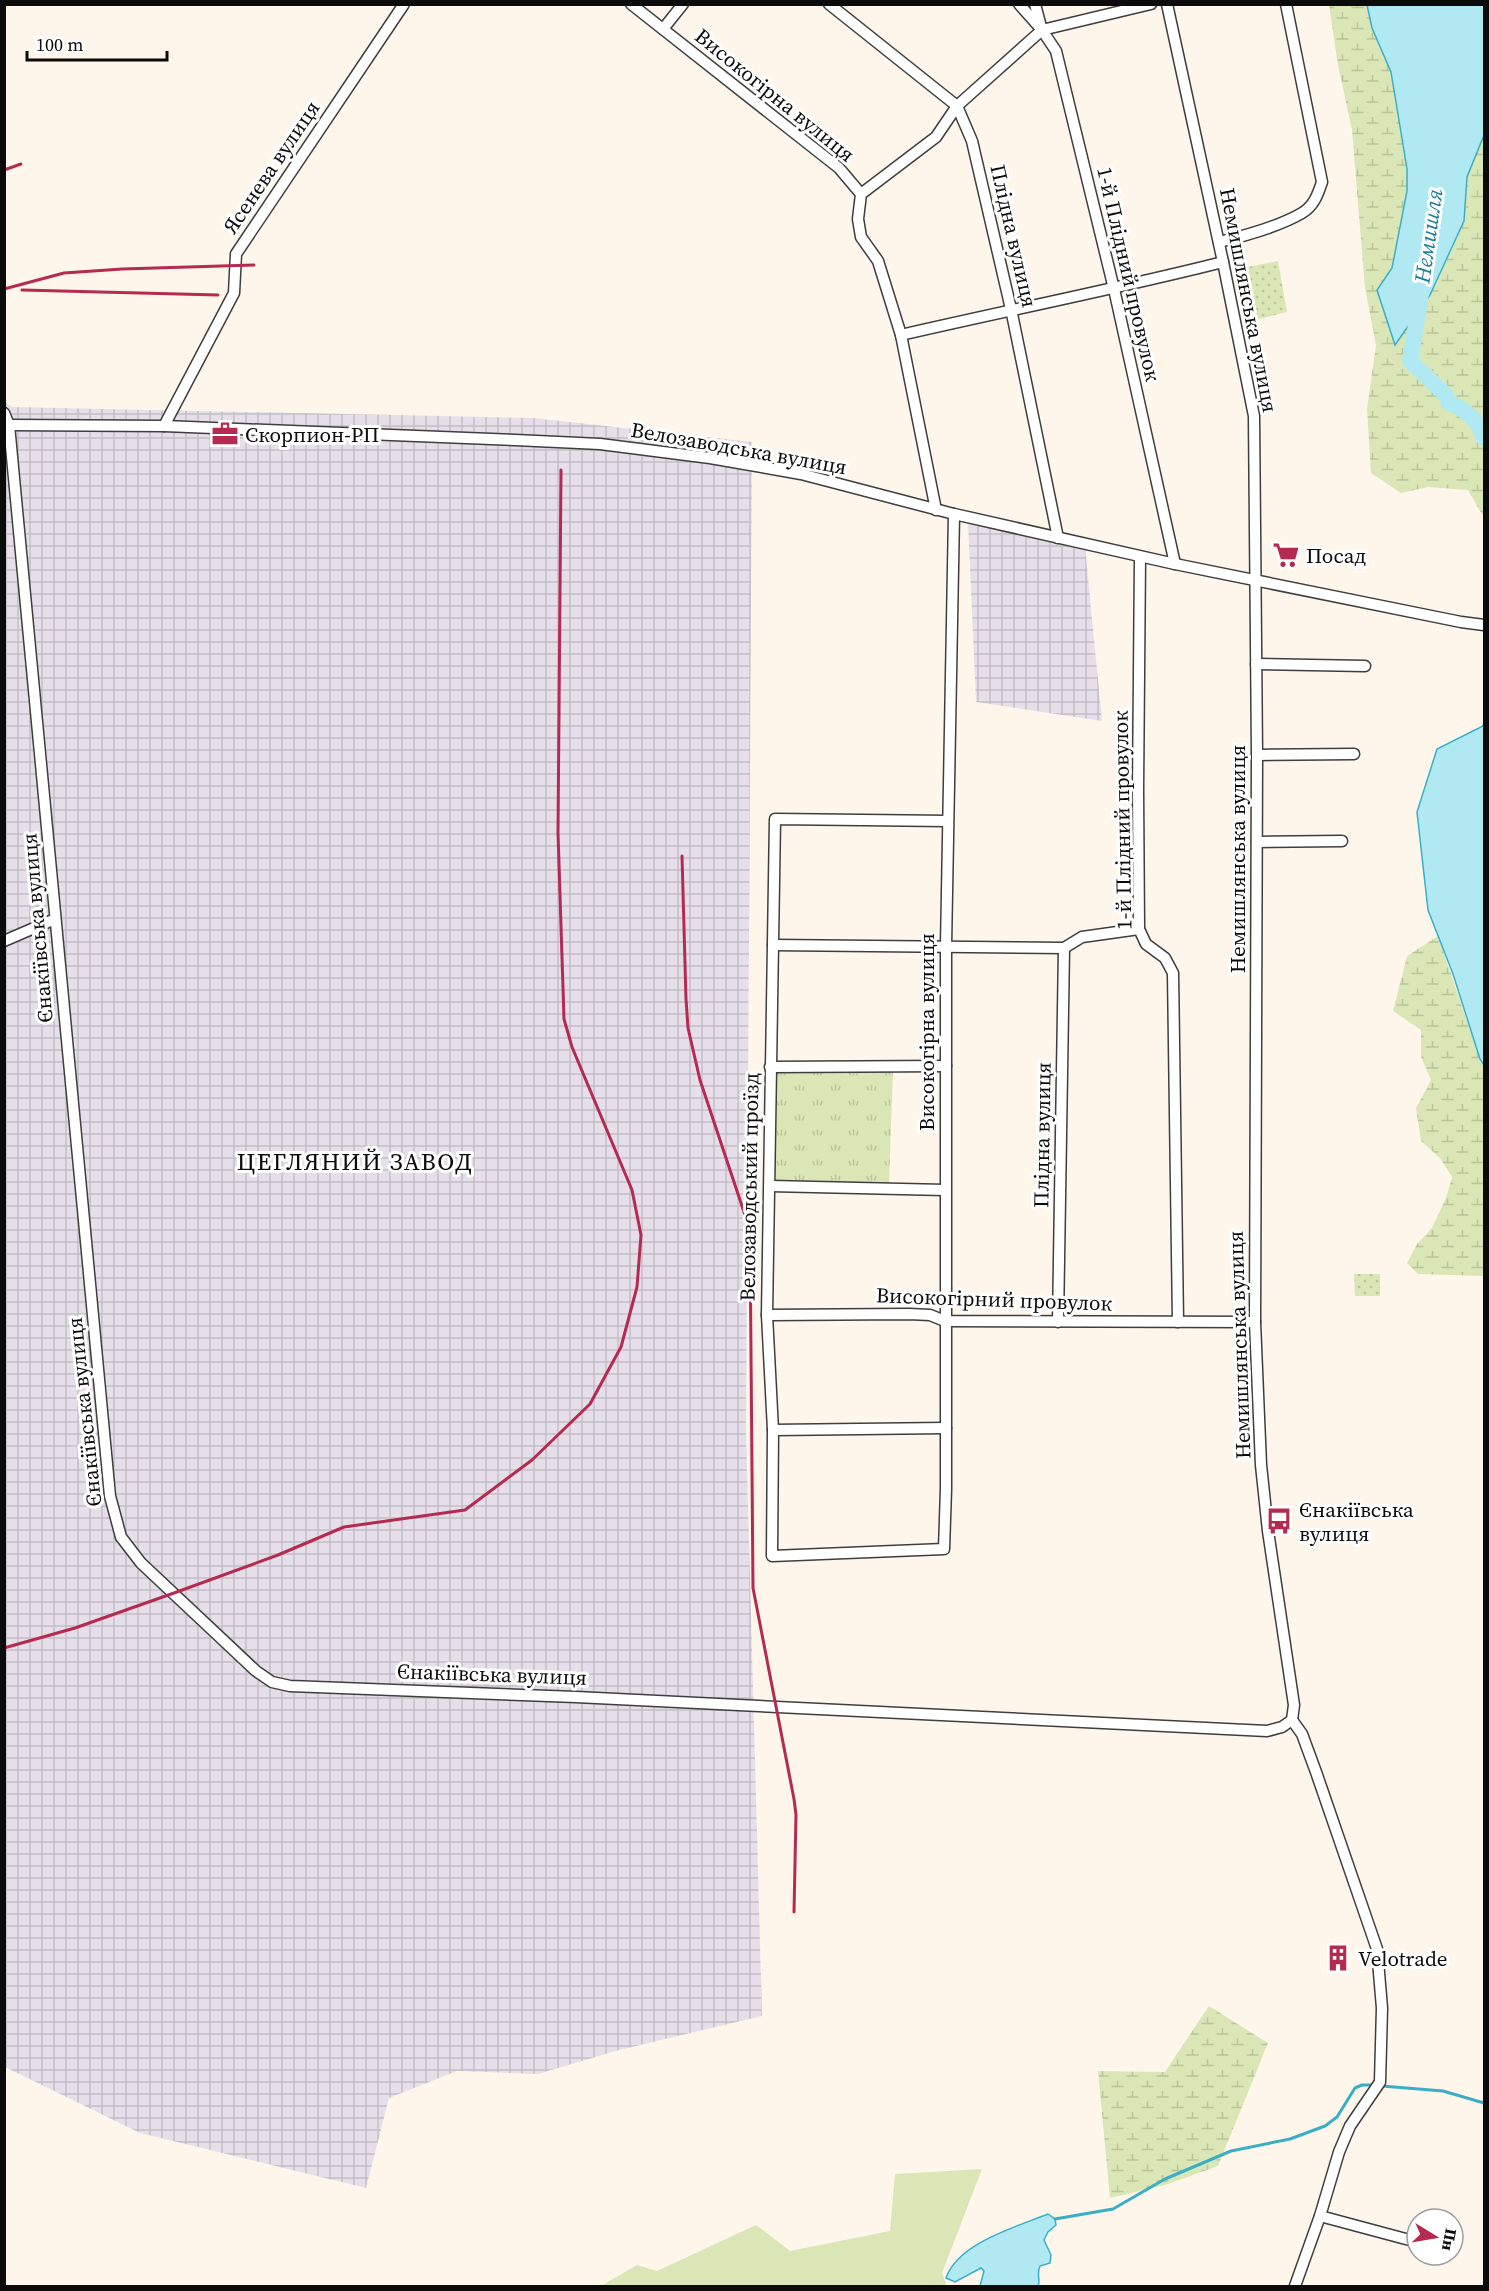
<svg xmlns="http://www.w3.org/2000/svg" width="1489" height="2291" font-family="'Source Serif 4',serif">
<style>
.industrial{fill:url(#industrial-grid)}
.grass{fill:url(#grass-tufts)}
.wetland{fill:url(#wetland-marsh)}
.park{fill:url(#park-dots)}
.garden{fill:#dae6b6}
.water{fill:#b1e9f3;stroke:#3baec7;stroke-width:1.5}
.lines{fill:none;stroke-linecap:round;stroke-linejoin:round}
.stream{stroke:#3baec7;stroke-width:3}
.river{stroke:#b1e9f3;stroke-width:16}
.minor-casing{stroke:#3e3e3e;stroke-width:13}
.minor{stroke:#fff;stroke-width:10}
.rail{stroke:#b42a50;stroke-width:3}
.labels{text-anchor:middle;dominant-baseline:central;stroke-width:6;stroke-linejoin:round;paint-order:stroke}
.street-label{font-size:21px;fill:#0b0b0b;stroke:#fff}
.poi-label{font-size:21px;fill:#0b0b0b;stroke:#fff;text-anchor:start}
.water-label{font-size:22px;font-style:italic;fill:#1b7c96;stroke:#fff}
.quarter-label{font-size:24px;letter-spacing:1.5px;fill:#0b0b0b;stroke:#fff}
</style>
<defs>
<pattern id="industrial-grid" width="8" height="8" patternUnits="userSpaceOnUse" patternTransform="scale(1.5)"><rect width="8" height="8" fill="#e6dfea"/><path d="M0 4h8M4 0v8" fill="none" stroke="#c4bec7"/></pattern>
<pattern id="grass-tufts" width="24" height="20" patternUnits="userSpaceOnUse" patternTransform="scale(1.5)"><rect width="24" height="20" fill="#dae6b6"/><path d="M3 7l-1-3M5 7V3M7 7l1-3M15 17l-1-3M17 17v-4M19 17l1-3" fill="none" stroke="#bac49b"/></pattern>
<pattern id="wetland-marsh" width="20" height="14" patternUnits="userSpaceOnUse" patternTransform="scale(1.5)"><rect width="20" height="14" fill="#dae6b6"/><path d="M1 5h8M5 5V1M11 12h8M15 12V8" fill="none" stroke="#bac49b"/></pattern>
<pattern id="park-dots" width="8" height="8" patternUnits="userSpaceOnUse" patternTransform="scale(1.5)"><rect width="8" height="8" fill="#dae6b6"/><path d="M2 2h.1M6 6h.1" fill="none" stroke="#bac49b" stroke-width="1.8" stroke-linecap="round"/></pattern>
</defs>
<rect width="100%" height="100%" fill="#fef6ea"/>
<g class="industrial">
<path d="M4,402L12,407L533,418L752,442L746,1432L762,2016L619,2050L538,2074L457,2071L389,2098L366,2188L140,2133L5,2067Z"/>
<path d="M968,522L1085,547L1102,721L976,702Z"/>
</g>
<path class="grass" d="M893,1070L889,1183L779,1182L773,1178L774,1075L778,1071Z"/>
<g class="wetland">
<path d="M1329,5H1367L1372,28L1391,72L1407,169V191L1392,268L1377,290L1395,344L1430,295L1457,239L1464,221L1467,177L1484,135V518L1468,490L1428,487L1401,493L1371,473L1367,409L1376,345L1365,288L1352,130L1338,65Z"/>
<path d="M1438,936L1480,1059L1484,1065V1276L1418,1274L1407,1263L1417,1244L1432,1228L1446,1198L1452,1177L1440,1158L1421,1141L1416,1108L1431,1080L1421,1057V1030L1393,1011L1407,956Z"/>
<path d="M1209,2006L1268,2043L1218,2166L1165,2185L1110,2198L1098,2071L1165,2072Z"/>
</g>
<g class="park">
<path d="M1278,261L1287,312L1252,321L1242,268Z"/>
<path d="M1354,1274H1380V1296H1355Z"/>
</g>
<path class="garden" d="M982,2169L942,2273L947,2286H601L637,2265L657,2271L756,2225L790,2251L890,2231L895,2174Z"/>
<g class="water">
<path d="M1367,5H1484V135L1467,177L1464,221L1430,295L1395,345L1377,290L1392,268L1407,191V169L1391,72L1372,28Z"/>
<path d="M1484,722V1065L1480,1059L1453,974L1428,910L1417,812L1437,749L1483,726Z"/>
<path d="M1048,2214L1055,2219L1056,2225L1048,2232L1044,2240L1051,2255L1050,2263L1040,2266C1036,2275 1041,2280 1038,2286H980L984,2271L981,2268L955,2282L946,2278C958,2243 1016,2227 1048,2214Z"/>
</g>
<g class="lines">
<g class="stream">
<path d="M1382,2086L1443,2091L1484,2103"/>
<path d="M1055,2219L1113,2209L1165,2179L1231,2151L1290,2139L1325,2126L1337,2117L1355,2088L1362,2085H1375"/>
</g>
<path class="river" d="M1422,288L1410,361L1445,394L1449,403C1468,410 1477,420 1484,438"/>
<g class="minor-casing">
<g id="minor">
<path d="M631,4L839,168L861,194L858,219L861,237L878,261L901,335L936,510"/>
<path d="M829,4L957,106L972,141L1011,309L1058,538"/>
<path d="M1019,4L1042,30L1056,51L1114,289L1175,564"/>
<path d="M1035,4L1041,27"/>
<path d="M1167,4L1223,262L1254,416L1257,755L1255,1322L1261,1465L1268,1531L1294,1705L1292,1720"/>
<path d="M663,29L683,4"/>
<path d="M861,194L936,137L957,106L1042,30L1151,4"/>
<path d="M1219,242C1244,236 1280,226 1302,213C1314,206 1318,194 1322,182L1286,4"/>
<path d="M901,335C1009,310 1116,289 1223,262"/>
<path d="M4,413L9,425L110,1496L121,1537L141,1563L256,1671L272,1682L290,1686L576,1697L1267,1731L1282,1727L1292,1720"/>
<path d="M9,425L164,426L515,440L600,444L710,458L801,474L954,514L1175,564L1461,622L1484,625"/>
<path d="M164,426L234,293L236,254L404,4"/>
<path d="M1140,557L1138,790L1139,929L1146,944L1165,958L1173,973L1178,1322"/>
<path d="M1256,664L1365,666"/>
<path d="M1257,755L1354,754"/>
<path d="M948,821L775,819L767,1315L773,1430L772,1556L944,1549L946,1489V946L954,514"/>
<path d="M1257,842L1342,841"/>
<path d="M4,941L55,919"/>
<path d="M773,945L1064,948L1082,937L1139,929"/>
<path d="M770,1067L946,1066"/>
<path d="M770,1186L945,1190"/>
<path d="M767,1315L909,1314L930,1315L945,1321L1255,1322"/>
<path d="M1058,1322L1064,948"/>
<path d="M773,1430L946,1428"/>
<path d="M1292,1720L1302,1734L1316,1772L1377,1949L1382,2008L1380,2082L1350,2126L1339,2152L1320,2216L1295,2286"/>
<path d="M1320,2216L1417,2242"/>
</g>
</g>
<use href="#minor" class="minor"/>
<g class="rail">
<path d="M4,170L21,164"/>
<path d="M4,289L64,273L122,269L254,265"/>
<path d="M22,290L218,295"/>
<path d="M682,856L686,999L688,1028L700,1080L746,1218L750,1237L753,1588L794,1799L796,1815L794,1912"/>
<path d="M4,1648L75,1628L174,1593L278,1555L344,1527L465,1510L532,1460L590,1404L621,1347L637,1287L641,1235L632,1190L572,1047L564,1019L558,833L561,470"/>
</g>
</g>
<defs>
<g id="office-bare" transform="scale(2.07)"><path d="M-6-3h4V-5.5h4V-3h4V5H-6ZM-1-4.5V-3h2v-1.5ZM-6 0V1H6V0Z" fill="#b42a50" stroke="#fff" stroke-width="2.5" paint-order="stroke"/></g>
<g id="supermarket-bare" transform="scale(2.07)"><path d="M-6-5.5h2.5l.6 2H6L4.5 2H-2.5L-4.4-4H-6ZM-1.5 3.2a1.3 1.3 0 1 0 .1 0ZM3 3.2a1.3 1.3 0 1 0 .1 0Z" fill="#b42a50" stroke="#fff" stroke-width="2.5" paint-order="stroke"/></g>
<g id="bus-bare" transform="scale(2.07)"><path d="M-5-6H5V4H4V6H2V4H-2V6H-4V4H-5ZM-3.5-4V0h7V-4ZM-3.5 1.2v1.5H-2V1.2ZM2 1.2v1.5H3.5V1.2Z" fill="#b42a50" stroke="#fff" stroke-width="2.5" paint-order="stroke"/></g>
<g id="building-bare" transform="scale(2.07)"><path d="M-4-6H4V6H1V3H-1V6H-4ZM-2.5-4.3h1.7v1.8h-1.7ZM.8-4.3h1.7v1.8H.8ZM-2.5-1h1.7V.8h-1.7ZM.8-1h1.7V.8H.8Z" fill="#b42a50" stroke="#fff" stroke-width="2.5" paint-order="stroke"/></g>
</defs>
<g fill-rule="evenodd">
<use href="#office-bare" x="225" y="434"/>
<use href="#supermarket-bare" x="1286" y="555"/>
<use href="#bus-bare" x="1279" y="1521"/>
<use href="#building-bare" x="1338" y="1958"/>
</g>
<g class="labels">
<g class="street-label">
<text transform="translate(775 95) rotate(39)">Високогірна вулиця</text>
<text transform="translate(271 167) rotate(-56)">Ясенева вулиця</text>
<text transform="translate(1014 236) rotate(77)">Плідна вулиця</text>
<text transform="translate(1129 274) rotate(77)">1-й Плідний провулок</text>
<text transform="translate(1249 300) rotate(79)">Немишлянська вулиця</text>
<text transform="translate(739 448) rotate(10)">Велозаводська вулиця</text>
<text transform="translate(1122 820) rotate(-91)">1-й Плідний провулок</text>
<text transform="translate(1237 859) rotate(-90)">Немишлянська вулиця</text>
<text transform="translate(37 928) rotate(-95)">Єнакіївська вулиця</text>
<text transform="translate(926 1032) rotate(-90)">Високогірна вулиця</text>
<text transform="translate(1042 1135) rotate(-89)">Плідна вулиця</text>
<text transform="translate(749 1187) rotate(-89)">Велозаводський проїзд</text>
<text transform="translate(994 1299) rotate(2)">Високогірний провулок</text>
<text transform="translate(1239 1345) rotate(-92)">Немишлянська вулиця</text>
<text transform="translate(84 1412) rotate(-96)">Єнакіївська вулиця</text>
<text transform="translate(492 1674) rotate(2)">Єнакіївська вулиця</text>
</g>
<g class="poi-label">
<text x="245" y="434">Скорпион-РП</text>
<text x="1306" y="555">Посад</text>
<text x="1299" y="1509">Єнакіївська<tspan x="1299" dy="24">вулиця</tspan></text>
<text x="1358" y="1958">Velotrade</text>
</g>
<g class="water-label">
<text transform="translate(1428 236) rotate(-82)">Немишля</text>
</g>
<g class="quarter-label">
<text x="355" y="1161">ЦЕГЛЯНИЙ ЗАВОД</text>
</g>
</g>
<rect width="1489" height="2291" fill="none" stroke="#0b0b0b" stroke-width="12"/>
<g transform="translate(1435 2237) rotate(101)"><circle r="28" fill="#ffffff" stroke="#9d9d9d" stroke-width="1.5"/>
<path d="M0-4.5L10 22L0 15L-10 22Z" fill="#b42a50"/>
<text y="-9" font-size="16" font-weight="bold" text-anchor="middle" fill="#0b0b0b">Пн</text>
</g>
<path d="M27 51v9h140v-9" fill="none" stroke="#0b0b0b" stroke-width="3"/>
<text x="36" y="51" font-size="18" fill="#0b0b0b" stroke="#ffffff" stroke-width="4.5" paint-order="stroke">100 m</text>
</svg>
